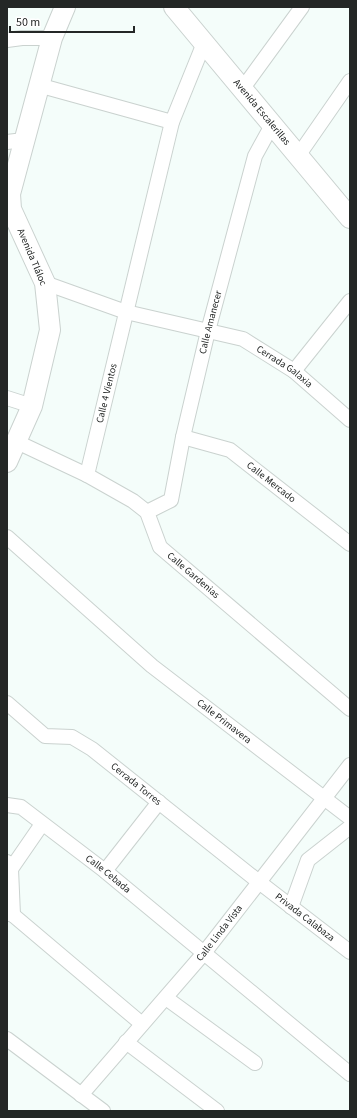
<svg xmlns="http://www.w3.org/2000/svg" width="357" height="1118" font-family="'Source Sans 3',sans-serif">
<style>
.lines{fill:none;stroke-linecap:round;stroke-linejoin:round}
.minor-casing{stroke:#cad2cf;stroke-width:16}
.secondary-casing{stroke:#cad2cf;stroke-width:22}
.minor{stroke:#fff;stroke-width:14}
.secondary{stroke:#fff;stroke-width:20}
.labels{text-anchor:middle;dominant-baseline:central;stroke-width:3.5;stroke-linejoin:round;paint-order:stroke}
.street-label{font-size:10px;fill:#242726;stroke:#fff}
</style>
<rect width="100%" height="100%" fill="#f4fdfa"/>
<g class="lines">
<g class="minor-casing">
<g id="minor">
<path d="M7,40L22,38H52"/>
<path d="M38,85L172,122"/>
<path d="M243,88L302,7"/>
<path d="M7,142L24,140"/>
<path d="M298,156L350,81"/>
<path id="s1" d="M45,283L126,312L243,339L294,371L350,420"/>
<path d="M294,371L350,301"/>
<path d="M7,398L32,406"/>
<path id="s2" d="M183,437L230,450L350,544"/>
<path id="s3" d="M17,442L87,475L133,501L147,512L160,547L350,709"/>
<path id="s4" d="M87,475L172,122L204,43"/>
<path id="s5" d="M147,512L171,500L183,437L208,331L255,156L272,125"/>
<path id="s6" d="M7,537L152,666L350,818"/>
<path id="s7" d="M7,703L45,736L72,737L92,749L259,882L350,952"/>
<path id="s8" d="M7,805L21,807L105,871L350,1074"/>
<path d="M7,862L11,869L13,915"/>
<path d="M11,869L42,824"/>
<path d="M105,871L159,802"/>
<path d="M291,907L308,860L350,827"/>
<path d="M7,913L13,915L142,1024"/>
<path d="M166,998L255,1063"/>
<path d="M7,1039L103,1111"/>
<path d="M126,1042L217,1111"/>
<path id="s9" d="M81,1095L204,953L350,765"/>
</g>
</g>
<g class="secondary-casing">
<g id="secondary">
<path id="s10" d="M174,7L350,218"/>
<path d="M7,462L32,406L50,330L45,283L11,209L10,194L52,38L65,7"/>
</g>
</g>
<use href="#minor" class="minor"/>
<use href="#secondary" class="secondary"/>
</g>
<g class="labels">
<g class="street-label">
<text stroke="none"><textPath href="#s10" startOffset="137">Avenida Escalerillas</textPath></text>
<text transform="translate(32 257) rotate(67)">Avenida Tláloc</text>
<text stroke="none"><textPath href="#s5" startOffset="209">Calle Amanecer</textPath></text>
<text stroke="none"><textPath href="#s1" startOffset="256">Cerrada Galaxia</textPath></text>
<text stroke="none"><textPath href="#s4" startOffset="84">Calle 4 Vientos</textPath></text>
<text stroke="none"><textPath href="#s2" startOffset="101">Calle Mercado</textPath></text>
<text stroke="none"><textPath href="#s3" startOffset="229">Calle Gardenias</textPath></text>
<text stroke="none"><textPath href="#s6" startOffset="285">Calle Primavera</textPath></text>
<text stroke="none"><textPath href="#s7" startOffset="157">Cerrada Torres</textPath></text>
<text stroke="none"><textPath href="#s8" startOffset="124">Calle Cebada</textPath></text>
<text stroke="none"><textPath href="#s7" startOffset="372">Privada Calabaza</textPath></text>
<text stroke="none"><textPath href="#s9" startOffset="213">Calle Linda Vista</textPath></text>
</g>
</g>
<rect width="357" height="1118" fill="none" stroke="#242726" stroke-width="16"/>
<path d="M10 26v6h124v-6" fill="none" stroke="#242726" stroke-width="2"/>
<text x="16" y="26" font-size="12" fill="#242726" stroke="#ffffff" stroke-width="3" paint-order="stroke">50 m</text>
</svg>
